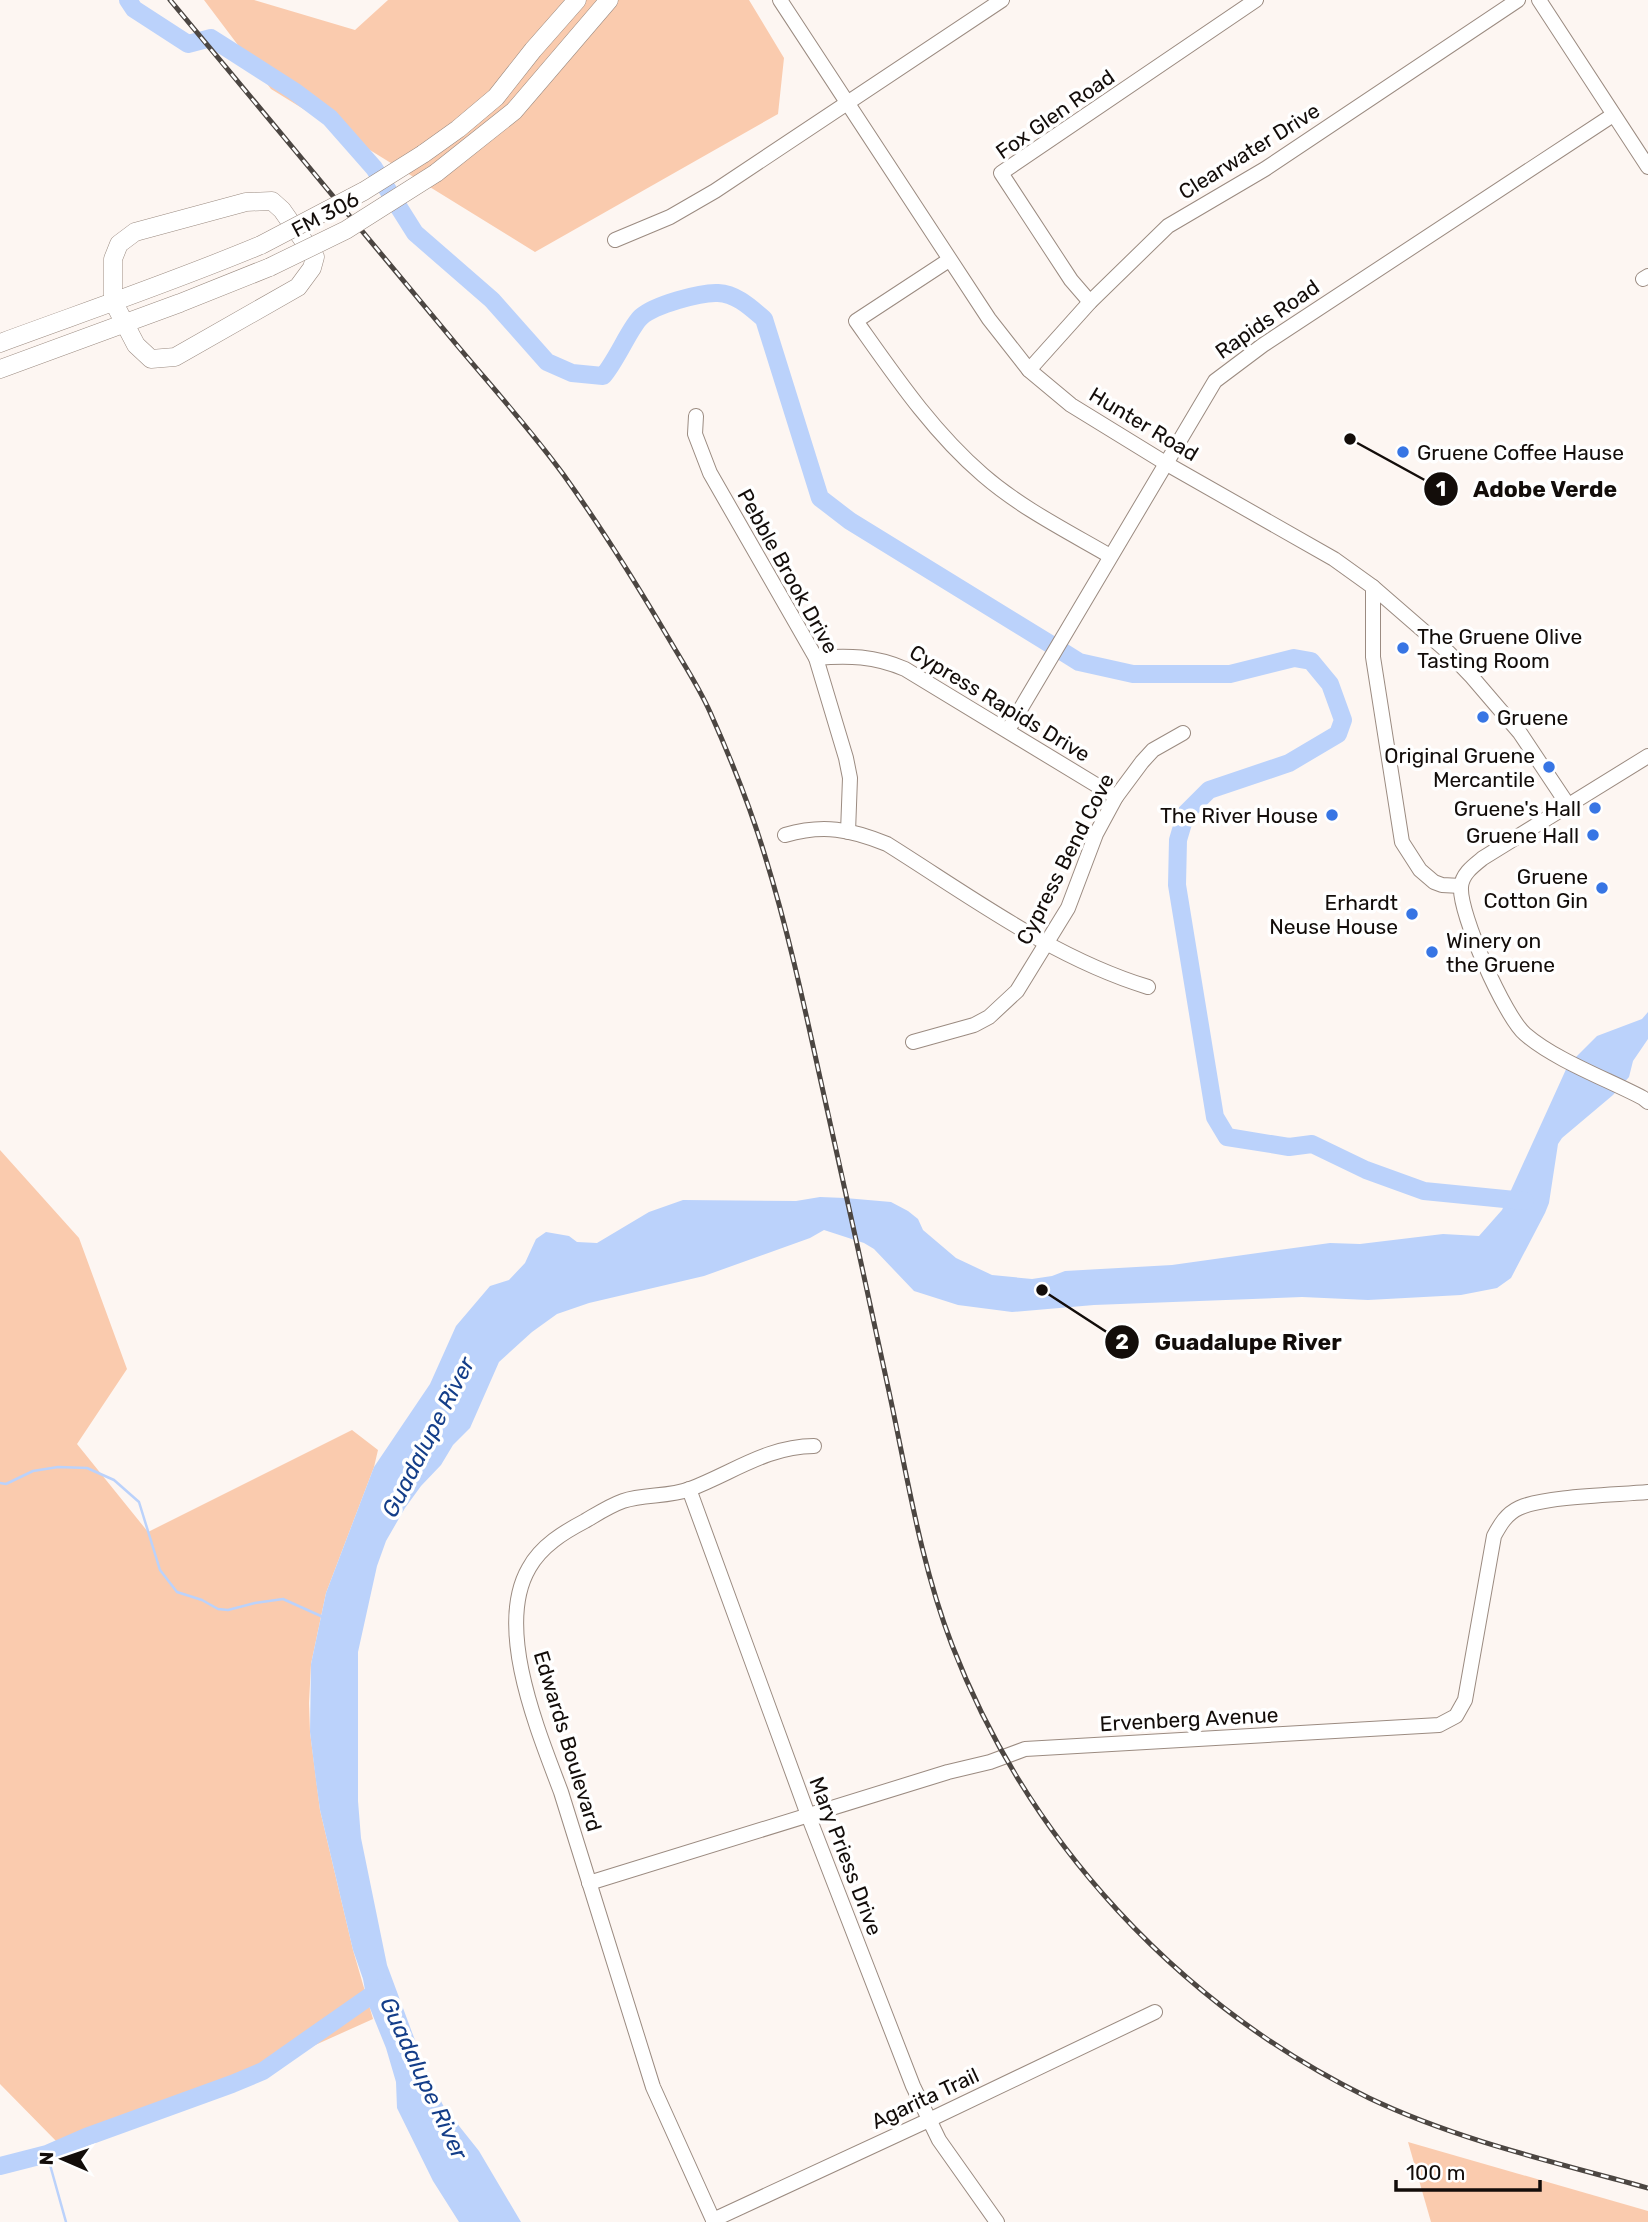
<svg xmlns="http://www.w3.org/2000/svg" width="1648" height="2222" font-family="Rubik,sans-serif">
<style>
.green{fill:#facbae}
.water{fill:#bbd2fb}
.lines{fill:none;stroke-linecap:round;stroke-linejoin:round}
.stream{stroke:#bbd2fb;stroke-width:2.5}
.river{stroke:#bbd2fb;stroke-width:18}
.minor-casing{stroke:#9b8b81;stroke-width:16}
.major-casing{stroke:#9b8b81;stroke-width:19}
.minor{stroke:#fff;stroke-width:14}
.major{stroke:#fff;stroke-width:18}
.rail-casing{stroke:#4c4642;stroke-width:5}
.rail{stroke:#fff;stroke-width:2.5;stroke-dasharray:8;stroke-linecap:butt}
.major-bridge-casing{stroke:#9b8b81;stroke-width:19;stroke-linecap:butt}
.major-bridge{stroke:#fff;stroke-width:18}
.poi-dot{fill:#3775e4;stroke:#fff;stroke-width:2.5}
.labels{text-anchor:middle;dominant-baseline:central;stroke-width:7;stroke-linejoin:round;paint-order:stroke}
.street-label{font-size:21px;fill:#130d0a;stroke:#fff}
.poi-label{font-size:21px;fill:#130d0a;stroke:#fff;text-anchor:end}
.water-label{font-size:23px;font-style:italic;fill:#143e89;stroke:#fff}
.leader{fill:none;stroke:#130d0a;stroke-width:2.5}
.callout-dot{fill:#130d0a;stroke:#fff;stroke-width:2.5}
.mark-label{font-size:21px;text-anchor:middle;font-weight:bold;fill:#fff}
.callout-label{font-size:23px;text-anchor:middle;font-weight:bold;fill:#130d0a;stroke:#fff;stroke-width:7;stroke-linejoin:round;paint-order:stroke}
</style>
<rect width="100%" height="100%" fill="#fdf6f2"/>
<g class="green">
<path d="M204,0H254L355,30L388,0H749L784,58L778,114L535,252L271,89Z"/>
<path d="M0,1150L79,1238L127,1369L77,1444L148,1532L352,1430L378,1450L374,1467L326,1593L311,1664L309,1703L310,1732L320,1810L353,1950L373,2019L273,2064L57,2142L0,2084Z"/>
<path d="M1408,2142L1648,2211V2222H1431Z"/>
</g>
<path class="water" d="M1648,1012V1039L1633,1061L1629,1077L1613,1095L1562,1138L1558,1144L1549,1203L1545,1213L1511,1278L1497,1288L1461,1295L1368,1300L1302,1297L1094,1305L1012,1312L958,1305L914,1291L874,1249L864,1243L824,1230L810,1238L704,1276L589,1303L557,1314L532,1332L499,1362L470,1428L453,1445L441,1465L421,1486L405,1508L386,1541L377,1566L358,1652V1801L361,1838L387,1965L429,2078L444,2107L479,2151L521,2222H459L433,2181L397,2108L396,2082L386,2048L367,2001L363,1979L353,1950L320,1810L316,1781L310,1732L311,1664L326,1593L374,1467L430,1384L456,1326L490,1286L509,1280L525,1263L536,1239L546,1232L569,1236L577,1242L597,1243L649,1212L683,1200L796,1201L820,1197L845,1198L891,1202L908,1211L918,1219L923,1230L956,1258L992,1275L1032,1279L1052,1276L1065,1271L1172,1265L1330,1243L1360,1244L1443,1234L1479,1236L1502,1210L1568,1065L1597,1036L1642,1019Z"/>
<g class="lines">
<g class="stream">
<path d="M0,1483L6,1484L33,1471L58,1467L87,1468L114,1480L139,1502L160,1570L177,1592L202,1600L218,1609L228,1610L255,1603L283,1599L323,1617"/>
<path d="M47,2154L66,2222"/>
</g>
<g class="river">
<path d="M128,0L134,9L188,44L211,38L294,91L330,118L374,168L415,233L492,300L547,362L572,373L603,376C617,360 630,327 641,317C654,305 701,292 718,293C737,294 751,308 764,319L820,498L850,521L1050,644"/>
<path d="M1063,652L1079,662L1133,674H1230L1294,658L1311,661L1330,684L1343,720L1338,734L1289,763L1209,790L1186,813L1178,840L1177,885L1215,1117L1227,1137L1289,1147L1312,1144L1366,1170L1424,1191L1525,1201"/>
<path d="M0,2166L47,2154L86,2137L232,2084L263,2071L383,1987"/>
</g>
<g class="minor-casing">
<g id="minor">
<path d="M780,0L989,319L1029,370L1071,405L1167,464L1334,559L1373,587L1449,653L1472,677L1520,733L1568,805"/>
<path d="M1539,0L1648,167"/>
<path d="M615,240L670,217L715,191L1002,0"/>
<path d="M949,260L856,321C895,376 932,431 983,475C1021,508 1067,531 1110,556"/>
<path d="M1643,279L1648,276"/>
<path d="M1090,302L1071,280L1001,173L1256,0"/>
<path d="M1029,370L1090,302L1168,226L1265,169L1518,0"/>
<path d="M696,416L695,434L710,473L816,658L846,758L850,778L848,832"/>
<path d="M1373,587V657L1402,842L1420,870L1434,882L1442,885L1461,886"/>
<path d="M816,658C848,655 875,656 905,669L1116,797"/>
<path d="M1008,730L1215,381L1263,345L1613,115"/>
<path d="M1648,756L1483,858C1473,866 1462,874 1461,887C1459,914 1505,1017 1525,1034C1555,1060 1607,1079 1643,1098L1648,1102"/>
<path d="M785,835C823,824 850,829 887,844C970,896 1053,958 1148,987"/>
<path d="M913,1042L974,1025L989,1017L1017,991L1068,908L1096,834L1116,797L1142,762L1153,750L1183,733"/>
<path d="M689,1489L808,1815L913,2086L939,2140L997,2222"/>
<path d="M589,1883L948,1772L990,1762L1025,1749L1439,1725L1456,1716L1465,1700L1494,1536C1500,1525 1506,1514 1519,1508C1545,1496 1616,1495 1648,1492"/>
<path d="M713,2220L929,2120L1155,2012"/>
<path d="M714,2222L653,2087L561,1792C539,1733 494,1628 529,1568C541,1546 564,1532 585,1521C597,1514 609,1506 623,1501C644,1494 669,1497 690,1489C732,1473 768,1446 814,1446"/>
</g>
</g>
<g class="major-casing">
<g id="major">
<path d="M423,154L458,129L496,97L533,50L577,0"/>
<path d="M436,173L514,111L609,0"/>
<path d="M272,201L282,210L315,257L312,268L298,287L175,357L151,359L136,345L113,301V259L119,244L135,232L246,202Z"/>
<path d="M0,343C87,311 175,281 261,245"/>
<path d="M0,369L180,303L270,267"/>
</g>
</g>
<use href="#minor" class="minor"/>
<use href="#major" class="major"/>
<g class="rail-casing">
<path id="rail" d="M170,0C265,115 361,229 456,344C492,387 530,429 563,474C601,527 636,583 669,639C683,663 699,687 710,712C731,759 750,806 765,856C787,927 803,1000 819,1073C843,1178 865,1282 888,1387C907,1474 920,1562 952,1645C1028,1842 1179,2005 1369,2098C1457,2140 1554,2162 1648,2188"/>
</g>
<use href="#rail" class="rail"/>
<g class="major-bridge-casing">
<g id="major-bridge">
<path d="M261,245L364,191L423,154"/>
<path d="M270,267L346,230L436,173"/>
</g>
</g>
<use href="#major-bridge" class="major-bridge"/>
</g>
<g class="poi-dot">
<circle cx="1403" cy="452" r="7"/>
<circle cx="1403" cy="648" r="7"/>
<circle cx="1483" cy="717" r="7"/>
<circle cx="1549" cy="767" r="7"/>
<circle cx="1595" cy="808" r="7"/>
<circle cx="1332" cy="815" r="7"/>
<circle cx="1593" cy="835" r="7"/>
<circle cx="1602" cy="888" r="7"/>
<circle cx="1412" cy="914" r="7"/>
<circle cx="1432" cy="952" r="7"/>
</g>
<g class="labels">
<g class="street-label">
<text transform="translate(1055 114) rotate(-35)">Fox Glen Road</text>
<text transform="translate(1249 151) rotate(-32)">Clearwater Drive</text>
<text transform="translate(325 214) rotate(-28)">FM 306</text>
<text transform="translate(1267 319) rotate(-35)">Rapids Road</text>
<text transform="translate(1144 424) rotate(31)">Hunter Road</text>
<text transform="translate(788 571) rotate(61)">Pebble Brook Drive</text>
<text transform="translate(1000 703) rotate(31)">Cypress Rapids Drive</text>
<text transform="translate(1065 859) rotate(-63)">Cypress Bend Cove</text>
<text transform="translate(1189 1719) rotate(-3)">Ervenberg Avenue</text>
<text transform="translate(568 1741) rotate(73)">Edwards Boulevard</text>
<text transform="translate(846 1856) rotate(69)">Mary Priess Drive</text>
<text transform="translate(925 2098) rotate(-25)">Agarita Trail</text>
</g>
<g class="poi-label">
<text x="1417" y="452" text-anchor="start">Gruene Coffee Hause</text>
<text x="1417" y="636" text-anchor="start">The Gruene Olive<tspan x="1417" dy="24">Tasting Room</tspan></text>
<text x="1497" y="717" text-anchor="start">Gruene</text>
<text x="1535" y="755">Original Gruene<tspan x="1535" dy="24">Mercantile</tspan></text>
<text x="1581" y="808">Gruene's Hall</text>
<text x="1318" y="815">The River House</text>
<text x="1579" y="835">Gruene Hall</text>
<text x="1588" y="876">Gruene<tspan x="1588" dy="24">Cotton Gin</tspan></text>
<text x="1398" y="902">Erhardt<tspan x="1398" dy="24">Neuse House</tspan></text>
<text x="1446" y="940" text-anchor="start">Winery on<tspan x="1446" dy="24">the Gruene</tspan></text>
</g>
<g class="water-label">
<text transform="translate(428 1437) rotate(-63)">Guadalupe River</text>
<text transform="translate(424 2078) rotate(65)">Guadalupe River</text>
</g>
</g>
<path class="leader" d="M1350 439L1441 489M1042 1290L1122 1342"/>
<g class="callout-dot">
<circle cx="1350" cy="439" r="7"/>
<circle cx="1042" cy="1290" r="7"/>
<circle cx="1441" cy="489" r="18"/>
<circle cx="1122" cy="1342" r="18"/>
</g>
<g class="mark-label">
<text x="1441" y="496">1</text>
<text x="1122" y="1349">2</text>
</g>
<g class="callout-label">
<text x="1545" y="497">Adobe Verde</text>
<text x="1248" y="1350">Guadalupe River</text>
</g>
<g transform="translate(63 2159) rotate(272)" stroke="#ffffff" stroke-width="5" paint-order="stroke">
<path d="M0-5L12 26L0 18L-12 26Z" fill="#130d0a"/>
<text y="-10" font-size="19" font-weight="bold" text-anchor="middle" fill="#130d0a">N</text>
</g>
<path d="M1396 2180v10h144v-10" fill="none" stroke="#130d0a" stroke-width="3.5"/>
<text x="1406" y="2180" font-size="21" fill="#130d0a" stroke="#ffffff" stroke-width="5" paint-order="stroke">100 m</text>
</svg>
